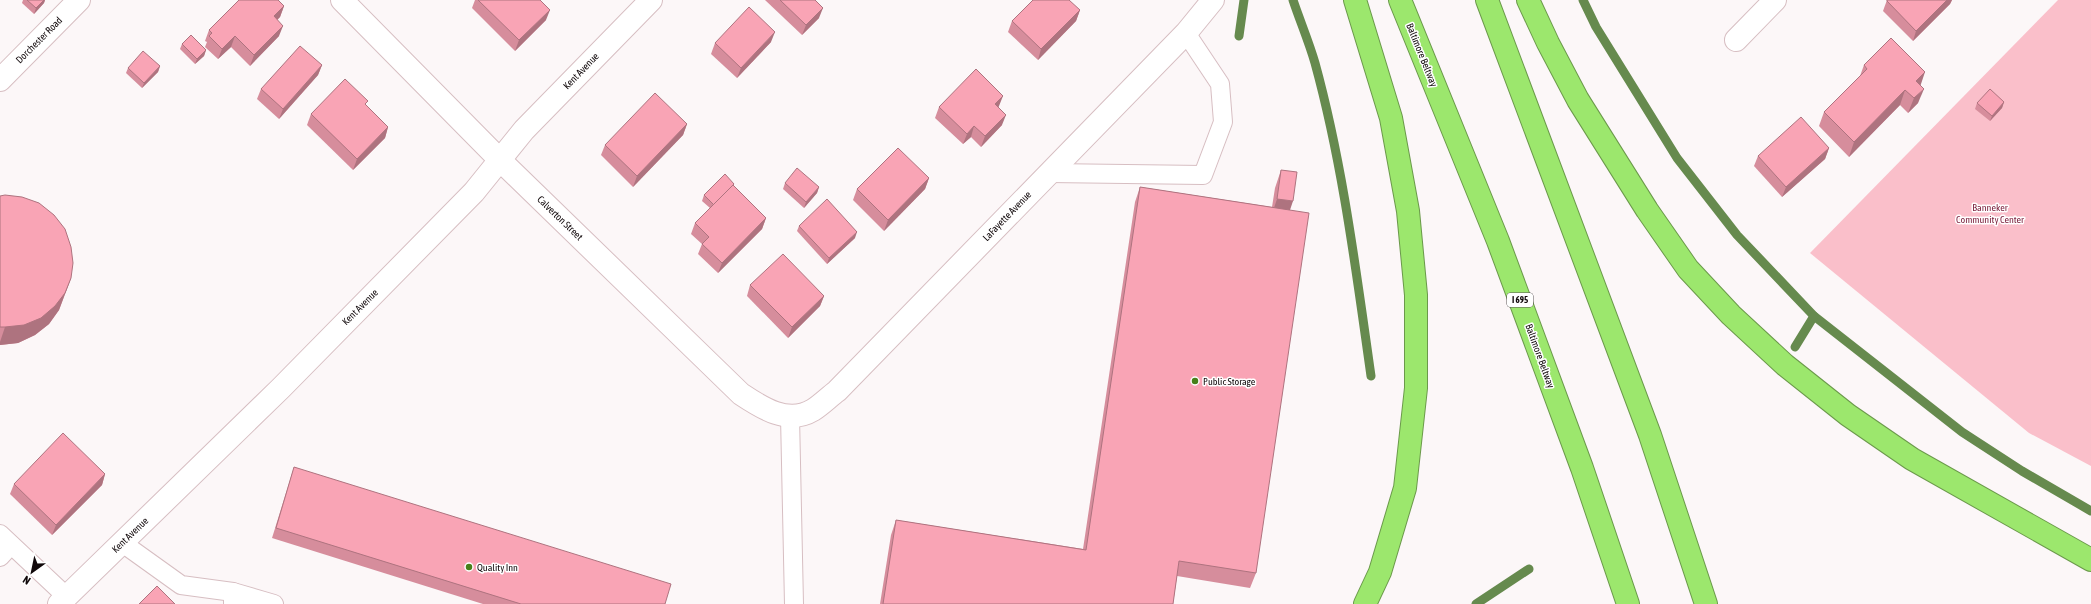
<svg xmlns="http://www.w3.org/2000/svg" width="2091" height="604" font-family="'Asap Condensed',sans-serif">
<style>
.green{fill:#fabfca}
.lines{fill:none;stroke-linecap:round;stroke-linejoin:round}
.stream{stroke:#668a4e;stroke-width:9}
.lane-casing{stroke:#d7bec2;stroke-width:20}
.street-casing{stroke:#d7bec2;stroke-width:24}
.highway-casing{stroke:#6b994b;stroke-width:24}
.lane{stroke:#fff;stroke-width:18}
.street{stroke:#fff;stroke-width:22}
.highway{stroke:#9ce76d;stroke-width:22}
.wall{fill:#d68d9c}
.shaded-wall{fill:#ae737f}
.building{fill:#f9a4b5;stroke:#ae737f}
.poi-dot{fill:#47801a;stroke:#fff;stroke-width:1.5}
.labels{text-anchor:middle;dominant-baseline:central;stroke-width:3;stroke-linejoin:round;paint-order:stroke}
.shield{fill:#fff;stroke:#585354;stroke-width:1}
.shield-label{font-size:9px;font-weight:bold;fill:#11090b}
.street-label{font-size:10px;fill:#11090b;stroke:#fff}
.park-label{font-size:10px;fill:#791d3a;stroke:#fff}
.poi-label{font-size:10px;fill:#11090b;stroke:#fff;text-anchor:start}
</style>
<rect width="100%" height="100%" fill="#fcf7f8"/>
<path class="green" d="M2058,0H2091V466L2029,433L1810,253Z"/>
<g class="lines">
<g class="stream">
<path d="M1293,0C1300,21 1309,42 1315,63C1343,165 1356,271 1371,376"/>
<path d="M1583,0L1596,27L1677,158L1737,235L1814,316L1962,432L2022,471L2091,511"/>
<path d="M1239,36L1244,0"/>
<path d="M1795,347L1814,316"/>
<path d="M1476,604L1529,569"/>
</g>
<g class="lane-casing">
<g id="lane">
<path d="M1049,173L1203,175L1223,122L1220,84L1186,33"/>
<path d="M790,416L794,604"/>
<path d="M0,534L67,597"/>
<path d="M121,542L181,585L233,592"/>
<path d="M0,557L11,545"/>
<path d="M233,603V592L274,604"/>
</g>
</g>
<g class="street-casing">
<g id="street">
<path d="M342,0L500,160L741,394C762,408 788,425 813,410C821,405 829,397 837,391L1186,33L1213,0"/>
<path d="M1736,40L1775,0"/>
<path d="M0,80L79,0"/>
<path d="M59,604L281,388L474,192L524,130L651,0"/>
</g>
</g>
<g class="highway-casing">
<g id="highway">
<path d="M1355,0L1391,118L1408,211L1416,295V388L1405,488L1380,572L1365,604"/>
<path d="M1400,0L1498,241L1582,468L1628,604"/>
<path d="M1487,0L1650,435L1706,604"/>
<path d="M1528,0L1548,43L1578,100L1647,210L1688,269L1731,315L1785,365L1848,415L1912,459L2091,560"/>
</g>
</g>
<use href="#lane" class="lane"/>
<use href="#street" class="street"/>
<use href="#highway" class="highway"/>
</g>
<g class="wall">
<path d="M23,0H45L44,3L34,14L22,3Z"/>
<path d="M475,0H540L546,20L515,51L472,8Z"/>
<path d="M765,0H815L819,18L802,35Z"/>
<path d="M1887,0H1952L1950,4L1913,41L1883,11Z"/>
<path d="M284,6L280,17L277,20L279,36L250,66L231,47L218,59L205,47L207,42L205,41L209,30Z"/>
<path d="M1080,10L1076,21L1038,60L1008,32L1012,21Z"/>
<path d="M771,42L737,78L711,54L715,43Z"/>
<path d="M182,44L206,50L204,56L195,64L180,49Z"/>
<path d="M322,65L318,75L279,119L257,99L261,89Z"/>
<path d="M1864,65L1921,86L1918,103L1908,113L1900,105L1849,157L1819,126L1824,112L1860,76Z"/>
<path d="M160,66L158,72L142,88L126,73L128,68Z"/>
<path d="M2004,102L2002,108L1990,121L1975,109L1977,103Z"/>
<path d="M366,106L388,127L385,138L353,170L307,125L311,114Z"/>
<path d="M999,106L998,108L1002,125L981,147L971,137L963,144L935,118L939,107Z"/>
<path d="M687,124L683,135L633,187L601,155L605,145Z"/>
<path d="M1829,148L1825,159L1782,197L1754,166L1758,156Z"/>
<path d="M1281,170L1290,210L1256,573L1250,588L1177,576L1173,604H880L891,535L896,520L1083,549L1135,202L1140,187L1272,207L1275,188Z"/>
<path d="M929,178L925,189L884,231L853,200L857,189Z"/>
<path d="M785,183L819,187L817,193L804,208L783,189Z"/>
<path d="M734,186L766,218L762,229L718,273L698,254L702,244L691,234L695,223L710,208L702,201L704,195Z"/>
<path d="M0,196L71,278L59,310L49,324L35,335L18,343L0,345Z"/>
<path d="M799,226L855,238L827,264L797,231Z"/>
<path d="M750,285L824,296L820,306L788,338L747,296Z"/>
<path d="M294,467L665,604H483L272,538Z"/>
<path d="M105,474L102,485L52,535L10,494L14,484Z"/>
</g>
<g class="shaded-wall">
<path d="M44,0H45L44,3L34,14L36,8Z"/>
<path d="M1947,0H1952L1950,4L1913,41L1916,31Z"/>
<path d="M284,6L280,17L270,27L274,16Z"/>
<path d="M823,8L819,18L802,35L806,25Z"/>
<path d="M550,10L546,20L515,51L519,40Z"/>
<path d="M1080,10L1076,21L1038,60L1041,49Z"/>
<path d="M283,26L279,36L250,66L254,55Z"/>
<path d="M775,32L771,42L737,78L741,68Z"/>
<path d="M235,36L231,47L218,59L222,49Z"/>
<path d="M206,50L204,56L195,64L197,59Z"/>
<path d="M322,65L318,75L279,119L283,109Z"/>
<path d="M160,66L158,72L142,88L144,83Z"/>
<path d="M1925,72L1920,87L1916,81Z"/>
<path d="M1924,89L1918,103L1908,113L1914,98Z"/>
<path d="M1905,90L1900,105L1849,157L1854,142Z"/>
<path d="M1003,96L999,106L991,115L995,104Z"/>
<path d="M2004,102L2002,108L1990,121L1992,116Z"/>
<path d="M1006,115L1002,125L981,147L985,136Z"/>
<path d="M687,124L683,135L633,187L637,176Z"/>
<path d="M974,126L971,137L963,144L967,134Z"/>
<path d="M388,127L385,138L353,170L357,159Z"/>
<path d="M1829,148L1825,159L1782,197L1786,187Z"/>
<path d="M929,178L925,189L884,231L888,220Z"/>
<path d="M819,187L817,193L804,208L806,202Z"/>
<path d="M1277,199L1293,201L1287,219L1271,217Z"/>
<path d="M766,218L762,229L718,273L722,263Z"/>
<path d="M857,232L855,238L827,264L829,258Z"/>
<path d="M71,278L59,310L49,324L35,335L18,343L0,345V342L5,327Z"/>
<path d="M824,296L820,306L788,338L792,327Z"/>
<path d="M105,474L102,485L52,535L56,525Z"/>
</g>
<g class="building">
<path d="M27,0H44L36,8Z"/>
<path d="M239,0H278L284,6L274,16L283,26L254,55L235,36L222,49L209,36L212,33L209,30Z"/>
<path d="M478,0H540L550,10L519,40Z"/>
<path d="M780,0H815L823,8L806,25Z"/>
<path d="M1033,0H1069L1080,10L1041,49L1012,21Z"/>
<path d="M1887,0H1947L1916,31L1887,1Z"/>
<path d="M749,7L775,32L741,68L715,43Z"/>
<path d="M191,35L206,50L197,59L182,44Z"/>
<path d="M1891,38L1925,72L1916,81L1924,89L1914,98L1905,90L1854,142L1824,112L1867,69L1864,65Z"/>
<path d="M300,46L322,65L283,109L261,89Z"/>
<path d="M143,51L160,66L144,83L128,68Z"/>
<path d="M976,69L1003,96L995,104L1006,115L985,136L974,126L967,134L939,107Z"/>
<path d="M345,79L368,101L365,104L388,127L357,159L311,114Z"/>
<path d="M1990,89L2004,102L1992,116L1977,103Z"/>
<path d="M655,93L687,124L637,176L605,145Z"/>
<path d="M1801,117L1829,148L1786,187L1758,156Z"/>
<path d="M898,148L929,178L888,220L857,189Z"/>
<path d="M797,168L819,187L806,202L785,183Z"/>
<path d="M1281,170L1297,172L1293,201L1277,199Z"/>
<path d="M725,174L734,184L714,205L704,195Z"/>
<path d="M733,185L766,218L722,263L702,244L709,237L695,223Z"/>
<path d="M1140,187L1309,213L1256,573L1179,561L1173,604H883L896,520L1086,550Z"/>
<path d="M5,195L22,197L39,203L54,215L65,229L71,247L73,263L71,278L65,293L55,306L41,318L24,325L5,327H0V196Z"/>
<path d="M827,199L857,232L829,258L799,226Z"/>
<path d="M783,254L824,296L792,327L750,285Z"/>
<path d="M63,433L105,474L56,525L14,484Z"/>
<path d="M294,467L671,584L665,604H521L276,528Z"/>
<path d="M157,586L175,604H139Z"/>
</g>
<g class="poi-dot">
<circle cx="1195" cy="381" r="4"/>
<circle cx="469" cy="567" r="4"/>
</g>
<g class="labels">
<rect class="shield" x="1507" y="293" width="26" height="14" rx="3"/>
<g class="shield-label">
<text x="1520" y="300">I 695</text>
</g>
<g class="street-label">
<text transform="translate(39 40) rotate(-45)">Dorchester Road</text>
<text transform="translate(1422 55) rotate(68)">Baltimore Beltway</text>
<text transform="translate(581 71) rotate(-46)">Kent Avenue</text>
<text transform="translate(1007 216) rotate(-46)">LaFayette Avenue</text>
<text transform="translate(560 218) rotate(44)">Calverton Street</text>
<text transform="translate(360 307) rotate(-45)">Kent Avenue</text>
<text transform="translate(1540 356) rotate(70)">Baltimore Beltway</text>
<text transform="translate(130 535) rotate(-44)">Kent Avenue</text>
</g>
<g class="park-label">
<text x="1990" y="207">Banneker<tspan x="1990" dy="12">Community Center</tspan></text>
</g>
<g class="poi-label">
<text x="1203" y="381">Public Storage</text>
<text x="477" y="567">Quality Inn</text>
</g>
</g>
<g transform="translate(32 572) rotate(213)" stroke="#ffffff" stroke-width="3" paint-order="stroke">
<path d="M0-3L7 15L0 10L-7 15Z" fill="#11090b"/>
<text y="-6" font-size="11" font-weight="bold" text-anchor="middle" fill="#11090b">N</text>
</g>
</svg>
